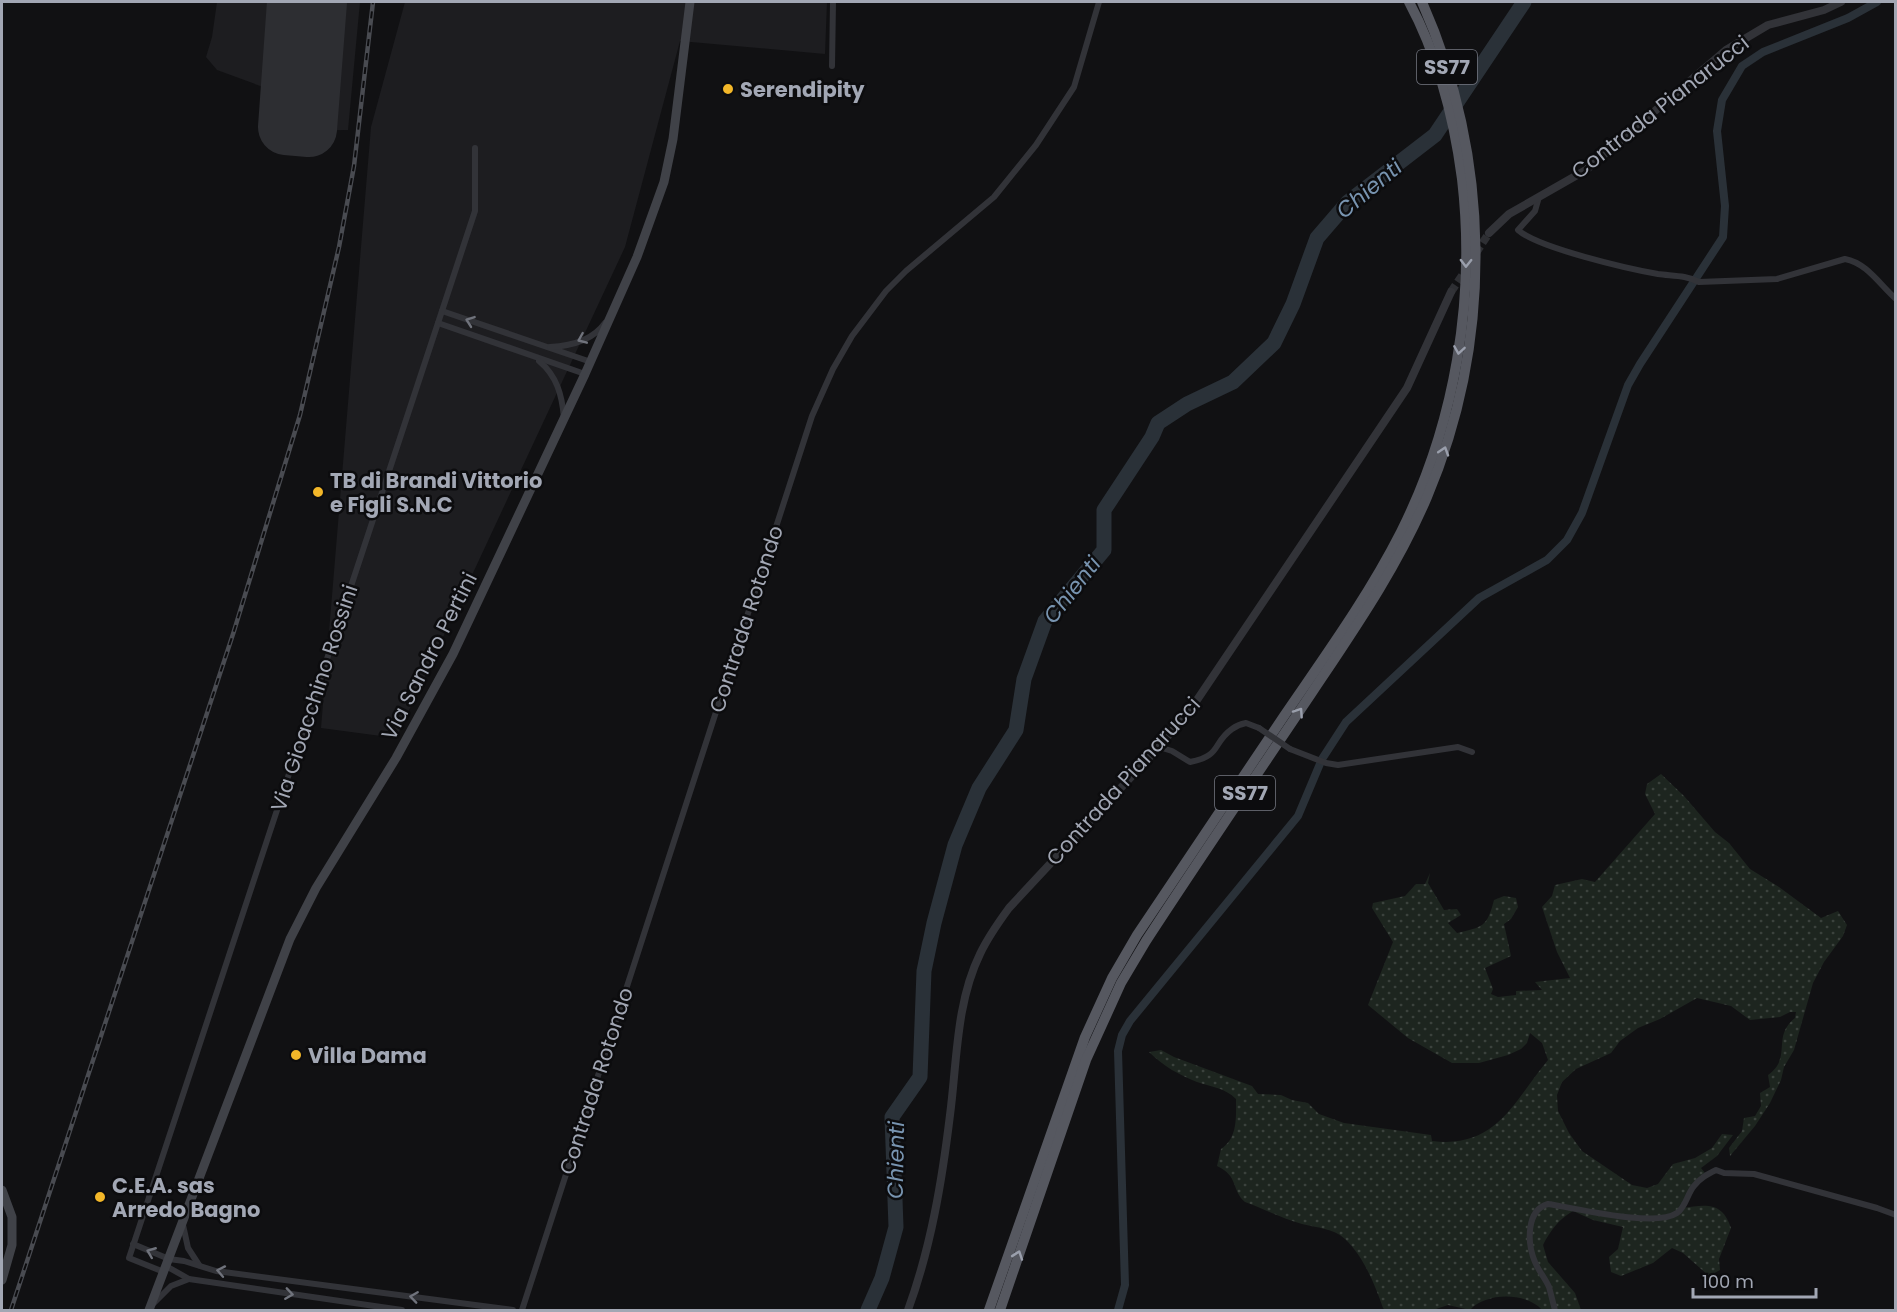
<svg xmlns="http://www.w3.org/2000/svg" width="1897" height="1312" font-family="Poppins,sans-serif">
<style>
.built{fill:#1d1d20}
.grass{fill:url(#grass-dots)}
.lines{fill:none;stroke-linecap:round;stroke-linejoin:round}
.canal{stroke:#2a3138;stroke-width:8}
.river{stroke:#2a3138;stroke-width:15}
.runway{stroke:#2d2e32;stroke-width:56}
.tertiary-tunnel{stroke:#2e2f33;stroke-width:8;stroke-dasharray:8 4;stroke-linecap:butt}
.minor{stroke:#323338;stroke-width:6}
.tertiary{stroke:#323338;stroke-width:8}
.secondary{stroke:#404248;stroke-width:9}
.trunk{stroke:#565860;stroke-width:10}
.rail-casing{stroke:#494b51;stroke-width:4.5}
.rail{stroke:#0c0c0e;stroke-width:2;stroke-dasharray:7;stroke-linecap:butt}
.minor-bridge{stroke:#323338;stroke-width:6}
.oneway{stroke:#9a9fac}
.oneway2{stroke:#70737c}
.poi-dot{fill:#f3b729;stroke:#0c0c0e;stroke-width:2}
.labels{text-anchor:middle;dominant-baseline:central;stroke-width:5;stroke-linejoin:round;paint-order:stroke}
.shield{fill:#0c0c0e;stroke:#757882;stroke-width:1.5}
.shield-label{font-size:20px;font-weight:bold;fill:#a2a7b4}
.poi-label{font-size:21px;font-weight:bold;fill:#a2a7b4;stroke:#0c0c0e;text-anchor:start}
.street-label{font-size:21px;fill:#a2a7b4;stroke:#0c0c0e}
.water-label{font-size:22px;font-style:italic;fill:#7894b0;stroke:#0c0c0e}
</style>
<defs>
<pattern id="grass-dots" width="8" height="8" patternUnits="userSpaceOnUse" patternTransform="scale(1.5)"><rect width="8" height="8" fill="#1d251f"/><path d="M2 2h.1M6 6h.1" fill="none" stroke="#3b423d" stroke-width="1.8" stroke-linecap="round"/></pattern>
</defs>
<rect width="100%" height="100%" fill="#111113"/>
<g class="built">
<path d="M217,2H360L348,130L272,131L274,91L217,70L206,57L212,37Z"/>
<path d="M405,2H827L825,54L680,41L625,247L396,738L321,728L371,127Z"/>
</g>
<path class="grass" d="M1661,774L1684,796L1715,832L1729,843L1750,869L1779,887L1821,918L1838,911L1847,925L1843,936L1824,962L1813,983L1794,1050L1784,1067L1781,1080L1770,1103L1755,1126L1730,1156L1729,1148L1742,1131L1744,1118L1755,1116L1761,1106L1760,1093L1770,1087L1768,1075C1793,1057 1771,1037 1795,1018L1796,1012H1790L1780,1017L1750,1020L1731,1006L1697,998L1660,1019L1638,1028L1620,1041L1611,1053L1576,1069L1562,1082L1557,1095L1558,1111L1569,1133L1582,1151L1632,1185L1647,1188L1658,1184L1673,1164L1695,1158L1712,1148L1722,1134L1733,1135L1717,1156L1701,1168L1705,1173L1682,1208C1706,1205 1722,1201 1731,1228L1719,1259L1720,1270L1709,1276L1683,1253L1672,1248L1653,1263L1621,1276L1611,1272L1609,1257L1618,1249L1623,1227L1593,1220L1573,1211C1559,1219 1550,1231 1543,1245L1548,1262L1575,1293L1581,1310H1559L1557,1308L1556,1310H1542C1526,1292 1486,1292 1470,1310L1448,1305L1433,1310H1385L1383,1308C1375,1285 1364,1257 1345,1239C1333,1228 1317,1228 1302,1224C1283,1219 1264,1209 1245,1202C1231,1190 1239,1176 1217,1166L1221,1149C1238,1138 1236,1117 1236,1099C1225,1088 1212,1087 1197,1082C1179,1075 1163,1066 1149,1052L1161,1050L1174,1057L1252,1086L1258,1094L1281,1095L1292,1100L1308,1103L1319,1114L1344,1123L1431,1135L1432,1141C1497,1149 1513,1102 1548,1060L1542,1043L1530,1033L1527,1043L1521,1049L1508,1055L1479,1063H1452L1408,1038L1368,1005L1393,942L1372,908L1373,903L1405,896L1416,884H1425L1430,873L1428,883L1444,910L1457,909L1461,915L1448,923L1457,933C1483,927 1487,927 1494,900L1504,896L1516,898L1518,907L1511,919L1504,924L1511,956L1485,968L1493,989L1491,994L1498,997L1516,995V991L1542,990L1535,982L1570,978L1557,952L1542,907L1552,896L1555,885L1582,879L1595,882L1655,814L1645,794L1647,784Z"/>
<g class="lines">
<path class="canal" d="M1118,1310L1125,1285L1118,1051L1122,1035L1130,1021L1298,816L1322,759L1346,722L1479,598L1547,560L1567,540L1582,513L1628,385L1640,364L1723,237L1725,206L1717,131L1722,100L1742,66L1763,52L1848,18L1877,2"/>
<path class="river" d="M868,1310L882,1278L896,1227L892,1117L920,1077L924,971L934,923L955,845L979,788L1016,730L1024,679L1045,621L1104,550V510L1152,437L1158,423L1187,404L1233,382L1274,343L1293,304L1317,238L1348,202L1435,135L1524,2"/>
<path class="runway" d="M295,2L286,127L309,129L319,2"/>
<g class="tertiary-tunnel">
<path d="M1476,253L1489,233"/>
<path d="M1451,292L1465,271"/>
</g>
<g class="minor">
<path d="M832,66L833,2"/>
<path d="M1539,197L1535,211L1518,230C1538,248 1629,269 1658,274C1672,276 1686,275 1699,282L1777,279L1845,259C1867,263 1880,285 1896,299"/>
<path d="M442,311L591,362"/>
<path d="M438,323L585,374"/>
<path d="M550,347C570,346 593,340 605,323"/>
<path d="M539,361C557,376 562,395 564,418"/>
<path d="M1159,747L1172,751L1190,762C1222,756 1212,743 1232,729C1236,726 1241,724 1246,723L1259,728"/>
<path d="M1290,749L1326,763L1338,765L1458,747L1472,752"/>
<path d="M183,1225L188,1248L199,1265"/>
<path d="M133,1244L169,1259L184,1261L216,1271L513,1310"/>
<path d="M166,1266L189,1279L402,1310"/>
<path d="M164,1272L129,1258L475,211V148"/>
<path d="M154,1303L171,1286L189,1279"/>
<path d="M522,1310L812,416L833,369L852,336L886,291L906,271L994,197L1036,145L1074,87L1099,2"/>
<path d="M1555,1310C1553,1303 1551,1294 1549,1287C1545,1278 1538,1270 1535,1262C1527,1243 1526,1210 1548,1204C1576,1208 1655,1228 1677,1213C1686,1207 1687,1194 1694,1186C1700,1178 1708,1174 1716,1170L1724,1173L1754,1174L1877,1208L1896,1215"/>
</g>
<g class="tertiary">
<path d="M1489,233L1509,214L1586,170L1726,50L1768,25L1824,10L1841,2"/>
<path d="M908,1310C931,1247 942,1181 950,1115C957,1062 956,1003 980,954C988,937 998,923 1009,908L1159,747L1195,703L1407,388L1451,292"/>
</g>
<g class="secondary">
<path d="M2,1190L12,1217V1245L2,1280"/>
<path d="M149,1310L290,939L316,888L396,758L453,654L585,374L637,257L664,182L673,139L690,2"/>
</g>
<g class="trunk">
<path d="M989,1310L1085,1037L1112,978L1137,935C1186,862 1235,789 1284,716C1325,656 1368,597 1401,532C1455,424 1476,299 1462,179C1454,118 1438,56 1409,2"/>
<path d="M1000,1310L1086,1060L1121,983L1146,941C1200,858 1256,776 1311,694C1353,631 1397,568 1427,497C1494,339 1491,158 1422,2"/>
</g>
<g class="rail-casing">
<path id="rail" d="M11,1310L234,631L300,415L339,247L354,166L373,2"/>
</g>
<use href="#rail" class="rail"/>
<path class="minor-bridge" d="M1259,728L1290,749"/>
</g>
<defs><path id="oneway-chevron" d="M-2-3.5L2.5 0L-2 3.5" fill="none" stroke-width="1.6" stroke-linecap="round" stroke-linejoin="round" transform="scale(1.5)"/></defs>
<g class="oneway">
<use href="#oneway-chevron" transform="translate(1466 263) rotate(91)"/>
<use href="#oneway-chevron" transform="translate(1459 350) rotate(99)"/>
<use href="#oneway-chevron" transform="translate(1444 451) rotate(-72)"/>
<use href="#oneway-chevron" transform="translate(1299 712) rotate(-56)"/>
<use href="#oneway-chevron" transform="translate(1018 1255) rotate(-71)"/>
</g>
<g class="oneway2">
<use href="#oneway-chevron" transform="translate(470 321) rotate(-160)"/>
<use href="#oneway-chevron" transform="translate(582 339) rotate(157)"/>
<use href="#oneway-chevron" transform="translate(151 1252) rotate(-158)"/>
<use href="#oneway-chevron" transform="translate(221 1271) rotate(-169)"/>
<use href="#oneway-chevron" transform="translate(289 1294) rotate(8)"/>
<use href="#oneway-chevron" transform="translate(414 1297) rotate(-172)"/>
</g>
<g class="poi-dot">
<circle cx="728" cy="89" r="6"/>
<circle cx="318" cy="492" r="6"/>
<circle cx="296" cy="1055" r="6"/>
<circle cx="100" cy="1197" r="6"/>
</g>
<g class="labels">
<g class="shield">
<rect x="1417" y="50" width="60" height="34" rx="4.5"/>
<rect x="1215" y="776" width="60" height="34" rx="4.5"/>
</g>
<g class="shield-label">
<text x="1447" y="67">SS77</text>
<text x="1245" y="793">SS77</text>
</g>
<g class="poi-label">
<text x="740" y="89">Serendipity</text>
<text x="330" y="480">TB di Brandi Vittorio<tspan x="330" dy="24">e Figli S.N.C</tspan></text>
<text x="308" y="1055">Villa Dama</text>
<text x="112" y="1185">C.E.A. sas<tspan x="112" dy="24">Arredo Bagno</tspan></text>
</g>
<g class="street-label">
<text transform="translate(1660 107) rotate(-38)">Contrada Pianarucci</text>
<text transform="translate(746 619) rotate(-72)">Contrada Rotondo</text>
<text transform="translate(429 656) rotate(-63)">Via Sandro Pertini</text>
<text transform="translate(314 698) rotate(-72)">Via Gioacchino Rossini</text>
<text transform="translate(1123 781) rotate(-48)">Contrada Pianarucci</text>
<text transform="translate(596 1081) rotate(-72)">Contrada Rotondo</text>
</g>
<g class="water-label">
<text transform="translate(1369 189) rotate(-40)">Chienti</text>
<text transform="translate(1072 590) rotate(-52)">Chienti</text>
<text transform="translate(896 1160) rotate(-89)">Chienti</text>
</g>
</g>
<rect width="1897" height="1312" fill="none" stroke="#a2a7b4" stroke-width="6"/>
<path d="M1693 1288v9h123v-9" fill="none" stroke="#a2a7b4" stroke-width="3"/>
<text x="1702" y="1288" font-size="18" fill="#a2a7b4" stroke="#0c0c0e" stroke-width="4.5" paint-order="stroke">100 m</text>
</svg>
